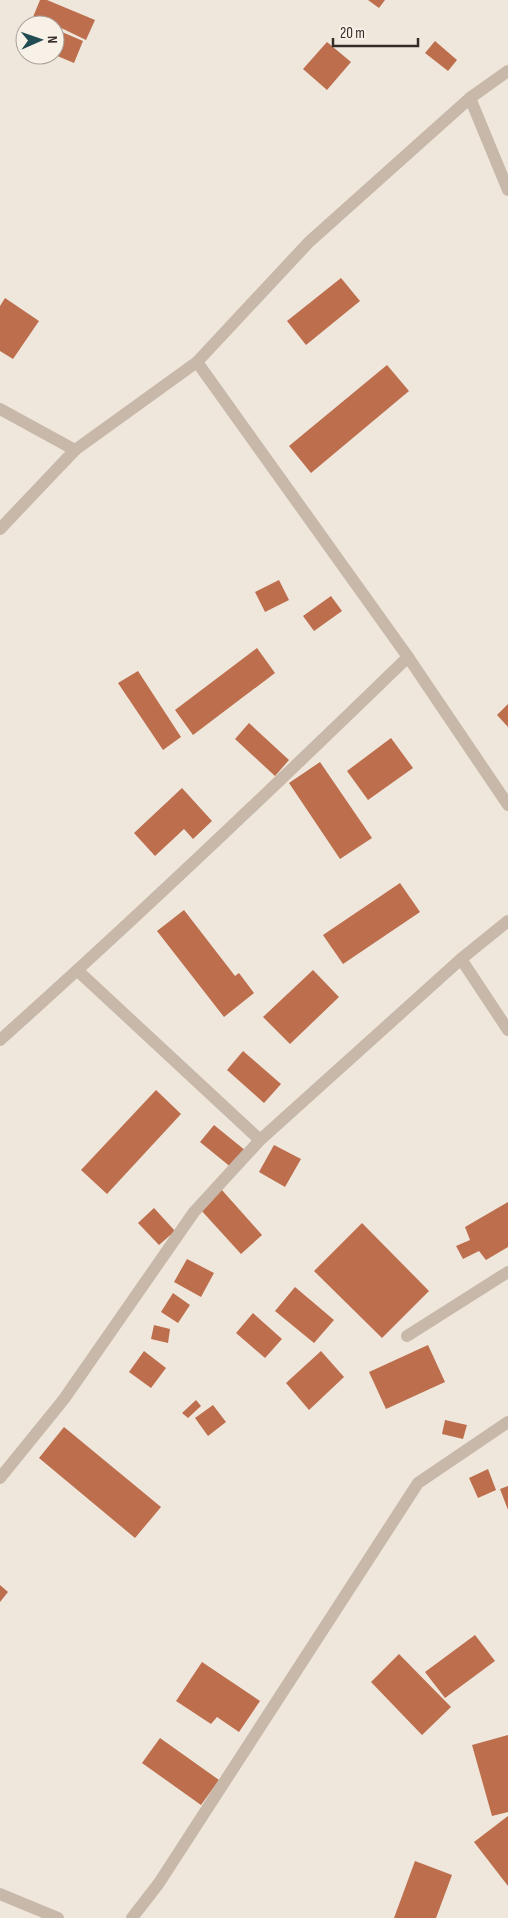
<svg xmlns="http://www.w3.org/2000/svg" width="508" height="1918" font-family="'Sofia Sans Condensed',sans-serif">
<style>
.building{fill:#bc6e4d}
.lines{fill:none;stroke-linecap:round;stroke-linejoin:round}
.minor{stroke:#c7b8a9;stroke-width:12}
</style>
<rect width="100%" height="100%" fill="#f0e7dc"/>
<g class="building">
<path d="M40,0H47L95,20L86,40L55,25L33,17Z"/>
<path d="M368,0H385L379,8Z"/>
<path d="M30,19L45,25H27Z"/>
<path d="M55,29L83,41L74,63L55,55Z"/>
<path d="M435,41L457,60L448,71L425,53Z"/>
<path d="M327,42L351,62L327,90L303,69Z"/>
<path d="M341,278L360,301L306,345L287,321Z"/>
<path d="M5,298L39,321L13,359L0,351V306Z"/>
<path d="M387,365L409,391L311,473L289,446Z"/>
<path d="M279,580L289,600L265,612L255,592Z"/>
<path d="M331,596L342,611L314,631L303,616Z"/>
<path d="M257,648L275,673L193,735L175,710Z"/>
<path d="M138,671L181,737L163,750L118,683Z"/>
<path d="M508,704V727L497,715Z"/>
<path d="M249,723L289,760L275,776L235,739Z"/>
<path d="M391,738L413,768L368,800L347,771Z"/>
<path d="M320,762L372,838L340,859L289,783Z"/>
<path d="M182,788L212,821L193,839L184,829L155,856L134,833Z"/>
<path d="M400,883L420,912L343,964L323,935Z"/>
<path d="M184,910L235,976L239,973L254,993L224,1017L157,931Z"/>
<path d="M313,970L339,997L290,1044L263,1017Z"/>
<path d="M243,1051L281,1084L264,1103L227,1070Z"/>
<path d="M156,1090L181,1114L107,1194L81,1170Z"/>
<path d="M214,1125L246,1151L232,1168L200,1142Z"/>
<path d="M274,1145L301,1159L285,1187L259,1172Z"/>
<path d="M221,1189L262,1235L241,1254L200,1209Z"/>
<path d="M508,1202V1247L486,1260L479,1251L463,1259L456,1246L470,1240L465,1227Z"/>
<path d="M154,1208L175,1231L159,1245L138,1223Z"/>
<path d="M362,1223L429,1291L382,1338L314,1271Z"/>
<path d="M187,1259L214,1273L201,1297L174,1282Z"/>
<path d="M295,1287L334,1320L314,1343L275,1311Z"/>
<path d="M173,1293L190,1305L178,1323L161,1312Z"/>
<path d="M253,1313L282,1339L265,1358L236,1333Z"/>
<path d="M154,1325L170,1329L168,1343L151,1339Z"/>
<path d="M428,1345L445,1382L386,1409L369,1372Z"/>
<path d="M144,1351L166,1368L151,1388L129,1372Z"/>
<path d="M321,1351L344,1377L309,1410L286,1383Z"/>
<path d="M196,1400L201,1406L188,1418L182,1413Z"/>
<path d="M213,1405L226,1422L208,1436L195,1418Z"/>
<path d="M445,1420L467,1425L463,1439L442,1434Z"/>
<path d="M64,1427L161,1507L135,1538L39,1458Z"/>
<path d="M488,1469L496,1490L478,1498L469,1478Z"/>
<path d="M508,1486V1510L500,1489Z"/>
<path d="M0,1585L8,1592L0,1602Z"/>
<path d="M475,1635L495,1661L445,1698L425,1672Z"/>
<path d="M399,1654L451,1707L422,1735L371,1682Z"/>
<path d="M202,1662L260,1701L239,1732L217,1717L211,1724L176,1701Z"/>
<path d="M508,1735V1812L492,1816L472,1745Z"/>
<path d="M160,1738L219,1780L201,1805L142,1763Z"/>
<path d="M508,1816V1886L474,1842Z"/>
<path d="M415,1861L452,1875L436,1918H394Z"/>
</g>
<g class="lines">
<g class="minor">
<path d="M470,98L508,190"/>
<path d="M197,362L408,657L508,805"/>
<path d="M0,409L75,450"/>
<path d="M0,529L75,450L197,362L309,242L470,98L508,71"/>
<path d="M461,959L508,1030"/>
<path d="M78,971L260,1140"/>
<path d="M0,1040C139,916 274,787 408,657"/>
<path d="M407,1336L508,1272"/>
<path d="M0,1478L64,1399L194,1212L260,1140L461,959L508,921"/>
<path d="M0,1894L58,1918"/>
<path d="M132,1918L159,1883L418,1483L508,1422"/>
</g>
</g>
<g transform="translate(40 40) rotate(88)"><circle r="24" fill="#f8f1e8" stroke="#aaa29b"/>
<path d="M0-4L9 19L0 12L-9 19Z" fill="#214d52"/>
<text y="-8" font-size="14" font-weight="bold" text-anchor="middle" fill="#342c28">N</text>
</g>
<path d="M333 38v8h85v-8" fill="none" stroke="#342c28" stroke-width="2.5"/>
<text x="340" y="38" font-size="15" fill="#342c28" stroke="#f8f1e8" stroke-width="4" paint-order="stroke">20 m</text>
</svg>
